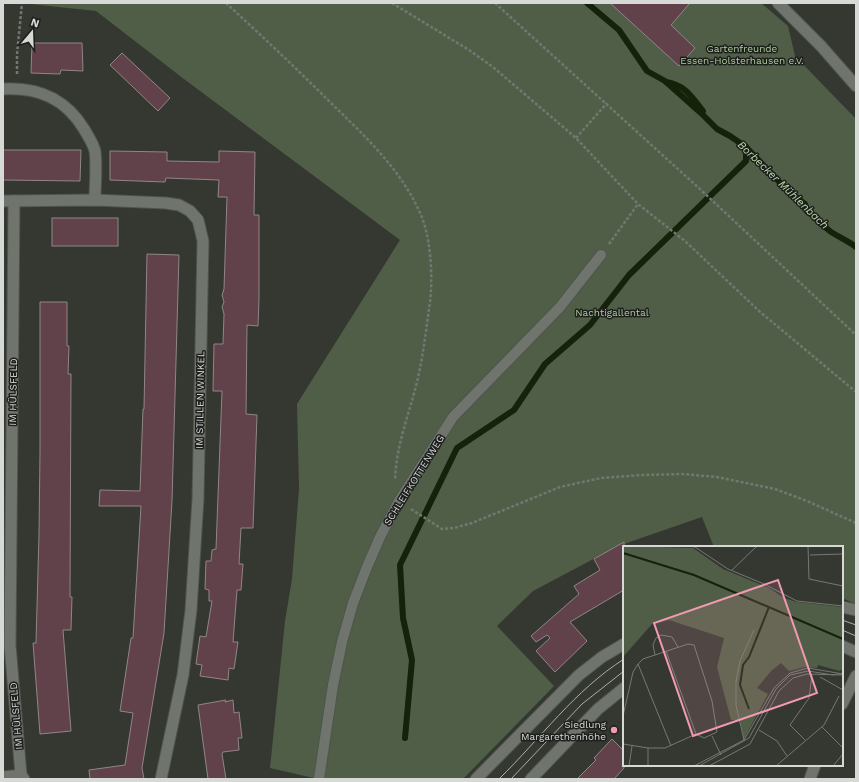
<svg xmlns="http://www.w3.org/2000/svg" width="859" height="782" font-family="'Work Sans',sans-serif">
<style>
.green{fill:#505e47}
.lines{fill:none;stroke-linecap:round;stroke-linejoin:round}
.stream{stroke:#15220a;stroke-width:6}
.building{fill:#62424a;stroke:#908588}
.service-casing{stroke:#4f544e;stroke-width:12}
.minor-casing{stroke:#4f544e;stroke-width:13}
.tertiary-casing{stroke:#4f544e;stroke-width:13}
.path{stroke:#737771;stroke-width:2.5;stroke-dasharray:3 2;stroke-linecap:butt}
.service{stroke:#6f746c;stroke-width:10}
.minor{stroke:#6f746c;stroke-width:11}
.tertiary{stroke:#6f746c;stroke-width:11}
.tram{stroke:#abafaa;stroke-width:1}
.poi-dot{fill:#f19ab1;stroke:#1d1f1c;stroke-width:1.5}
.labels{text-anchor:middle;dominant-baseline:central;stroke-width:3;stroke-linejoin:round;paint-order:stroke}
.park-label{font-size:10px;fill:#afce9c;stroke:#1d1f1c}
.street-label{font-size:10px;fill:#d6d9d5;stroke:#1d1f1c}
.poi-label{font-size:10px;fill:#d6d9d5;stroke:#1d1f1c;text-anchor:end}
.water-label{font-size:11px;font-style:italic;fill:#b9d8a6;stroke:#1d1f1c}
.inset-river{fill:none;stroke:#15220a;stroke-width:2}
.inset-road{fill:none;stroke:#757873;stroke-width:1}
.view{fill:#f19ab1;fill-opacity:0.15;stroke:#f19ab1;stroke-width:2}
.inset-edge{fill:none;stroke:#d6d9d5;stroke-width:2}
</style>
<rect width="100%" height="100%" fill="#343831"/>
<path class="green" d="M21,3H761L788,26L795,56L856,119V604L842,598V547H714L702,517L618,546L533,591L497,626L554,686L463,779H318L270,768L285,621L292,579L299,489L297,404L400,240L184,79L96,11Z"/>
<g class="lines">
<g class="stream">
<path d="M587,3L619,30L647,71L665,81L702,114L717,129L730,136L746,147L786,189L805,204L807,211C816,217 822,225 831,232C839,237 848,241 856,247"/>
<path d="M666,82C685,85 691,96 703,111"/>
<path d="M405,738L412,660L403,618L400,565L457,448L514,410L545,364L590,325L629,275L746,161V147"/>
</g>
</g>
<g class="building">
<path d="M610,3H690L671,25L695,48L679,66Z"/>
<path d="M32,43H82L83,71L61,70L60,74L31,73Z"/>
<path d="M122,53L170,98L158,111L110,65Z"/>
<path d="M3,150H81L80,181L3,180Z"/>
<path d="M110,151L167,152V161L219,162V151L255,152L254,215H259V299L258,326L247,325L246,414L257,415L253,528H241L239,564H243L241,590H237L233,642H238L234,669L229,668L228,680L200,676L202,665L196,664L200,636L206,637L212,601H209V590L205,589L206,561H211L212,550L216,549L222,391H213L214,344H223L224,314L222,307L224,302L222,295L224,289L227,197H218L219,180L166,178L165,182L110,180Z"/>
<rect x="52" y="218" width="66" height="28"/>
<path d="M147,254L179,255L172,501L164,633L142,768L144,779H90L89,770L125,765L133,713L120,711L131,638H133L141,506H99L100,490L140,491L143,409H144Z"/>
<path d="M40,302H67V346H69L68,374H71L70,597H72L71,630H63L71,731L40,734L33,643H36L39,534L40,452Z"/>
<path d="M624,542V590L570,622L587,641L555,672L536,651L550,638L547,635L536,642L531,636L579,594L574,586L600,570L594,559Z"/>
<path d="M226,700L225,702L233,700L234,713L239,712L242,738H238L239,750L223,752L222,754L226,779H208L198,705Z"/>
<path d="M612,739L624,751V768L614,779H577L596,760L594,758Z"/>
</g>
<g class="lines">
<g class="service-casing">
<path id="service" d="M319,779L333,685L342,642L353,603L367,567L380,537L399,501L453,417L560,307L601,255"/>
</g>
<g class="minor-casing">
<g id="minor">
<path d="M778,3L821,46L856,86"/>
<path d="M3,89C38,87 65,98 84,129C88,136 93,143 95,151C97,167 95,184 95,200"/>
<path d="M3,201L95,200L166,203L179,205L190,211L198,220L203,241L198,499L191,610L183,675L161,779"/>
<path d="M14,201L10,645L21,775"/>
<path d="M842,607L856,610"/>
<path d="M842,704L856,676"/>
<path d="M3,777L21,775L24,779"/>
<path d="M476,779L579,675L602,657L624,644"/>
<path d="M810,779L815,765"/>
</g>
</g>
<g class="tertiary-casing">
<g id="tertiary">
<path d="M842,646L856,652"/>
<path d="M531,779L598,709L624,688"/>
</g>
</g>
<g class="path">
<path d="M226,3C262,36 298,70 333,105C367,138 402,171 421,215C431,239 433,276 430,302C426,330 423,358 416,386C408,417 396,447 395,480"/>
<path d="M392,3L469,50L493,67L576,138L638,204L685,241L759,311L856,392"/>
<path d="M495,3L701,190L856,335"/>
<path d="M17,74V54L22,3"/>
<path d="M576,138L607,103"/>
<path d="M609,244L638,204"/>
<path d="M411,509L442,529L454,528L472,523L560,487L601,478L643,475L682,474L717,477L775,489L807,501L856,523"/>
</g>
<use href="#service" class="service"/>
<use href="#minor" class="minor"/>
<use href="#tertiary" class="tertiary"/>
<g class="tram">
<path d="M842,620L856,625"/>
<path d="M842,630L856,636"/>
<path d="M499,779C540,739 575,690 624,659"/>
<path d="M511,779L582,704L624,671"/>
</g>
</g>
<circle class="poi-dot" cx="614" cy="730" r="4"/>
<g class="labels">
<g class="park-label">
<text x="742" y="48">Gartenfreunde<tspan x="742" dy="12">Essen-Holsterhausen e.V.</tspan></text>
<text x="612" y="312">Nachtigallental</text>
</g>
<g class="street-label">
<text transform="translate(13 392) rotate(-89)">IM HÜLSFELD</text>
<text transform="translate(200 400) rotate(-89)">IM STILLEN WINKEL</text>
<text transform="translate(414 480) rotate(-58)">SCHLEIFKOTTENWEG</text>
<text transform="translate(16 716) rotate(-95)">IM HÜLSFELD</text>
</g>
<g class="poi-label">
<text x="606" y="724">Siedlung<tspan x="606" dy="12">Margarethenhöhe</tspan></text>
</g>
<g class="water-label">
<text transform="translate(783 185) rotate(44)">Borbecker Mühlenbach</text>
</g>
</g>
<g transform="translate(623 546)">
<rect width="220" height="220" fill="#343831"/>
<path d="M0,0L70,2L100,23L146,42L161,52L174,56L220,61V123L217,125L195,119L194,122L182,121L166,125L158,117L148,125L134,142L145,148L121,193L117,174H108L94,121L101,92L46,74L29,78L0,111Z" fill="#505e47"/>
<path class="inset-river" d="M0,7L71,29L220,93M126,163L117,139L120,119L126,111L146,61"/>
<path class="inset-road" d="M65,0L72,1L105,23L141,38L174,55L220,60M185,0L186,33L220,40M187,9L220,8M108,25L134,0M43,105L73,188M32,109L30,99L33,92L38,89L49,91L55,101M15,118L48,200M197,131L220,144M0,170L10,126L15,118L20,113L65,98L71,99L89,155L94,186L81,192L73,188L42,202H25L0,198M199,181L220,202M136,184L154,195L164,210M89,190L98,209M121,194L113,159V136L117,115L131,84M182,194L167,179L186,152L189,129M6,220L9,200M25,220V202M71,220L121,194L151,142L167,127L185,122L220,128M76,220L126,192L153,143L167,129L185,125L210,129L220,127M86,220L127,198L156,145L170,132L184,128L220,129M153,220L201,179L216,150M210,220L220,208"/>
<path class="view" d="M155,34L194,147L70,190L31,77Z"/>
<rect width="220" height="220" class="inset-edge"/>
</g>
<rect width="859" height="782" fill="none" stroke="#d6d9d5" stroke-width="8"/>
<g transform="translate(32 32) rotate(19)" stroke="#1d1f1c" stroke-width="3" paint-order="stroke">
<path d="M0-3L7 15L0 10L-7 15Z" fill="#d6d9d5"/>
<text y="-6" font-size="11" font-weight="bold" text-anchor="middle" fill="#d6d9d5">N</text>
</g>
</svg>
